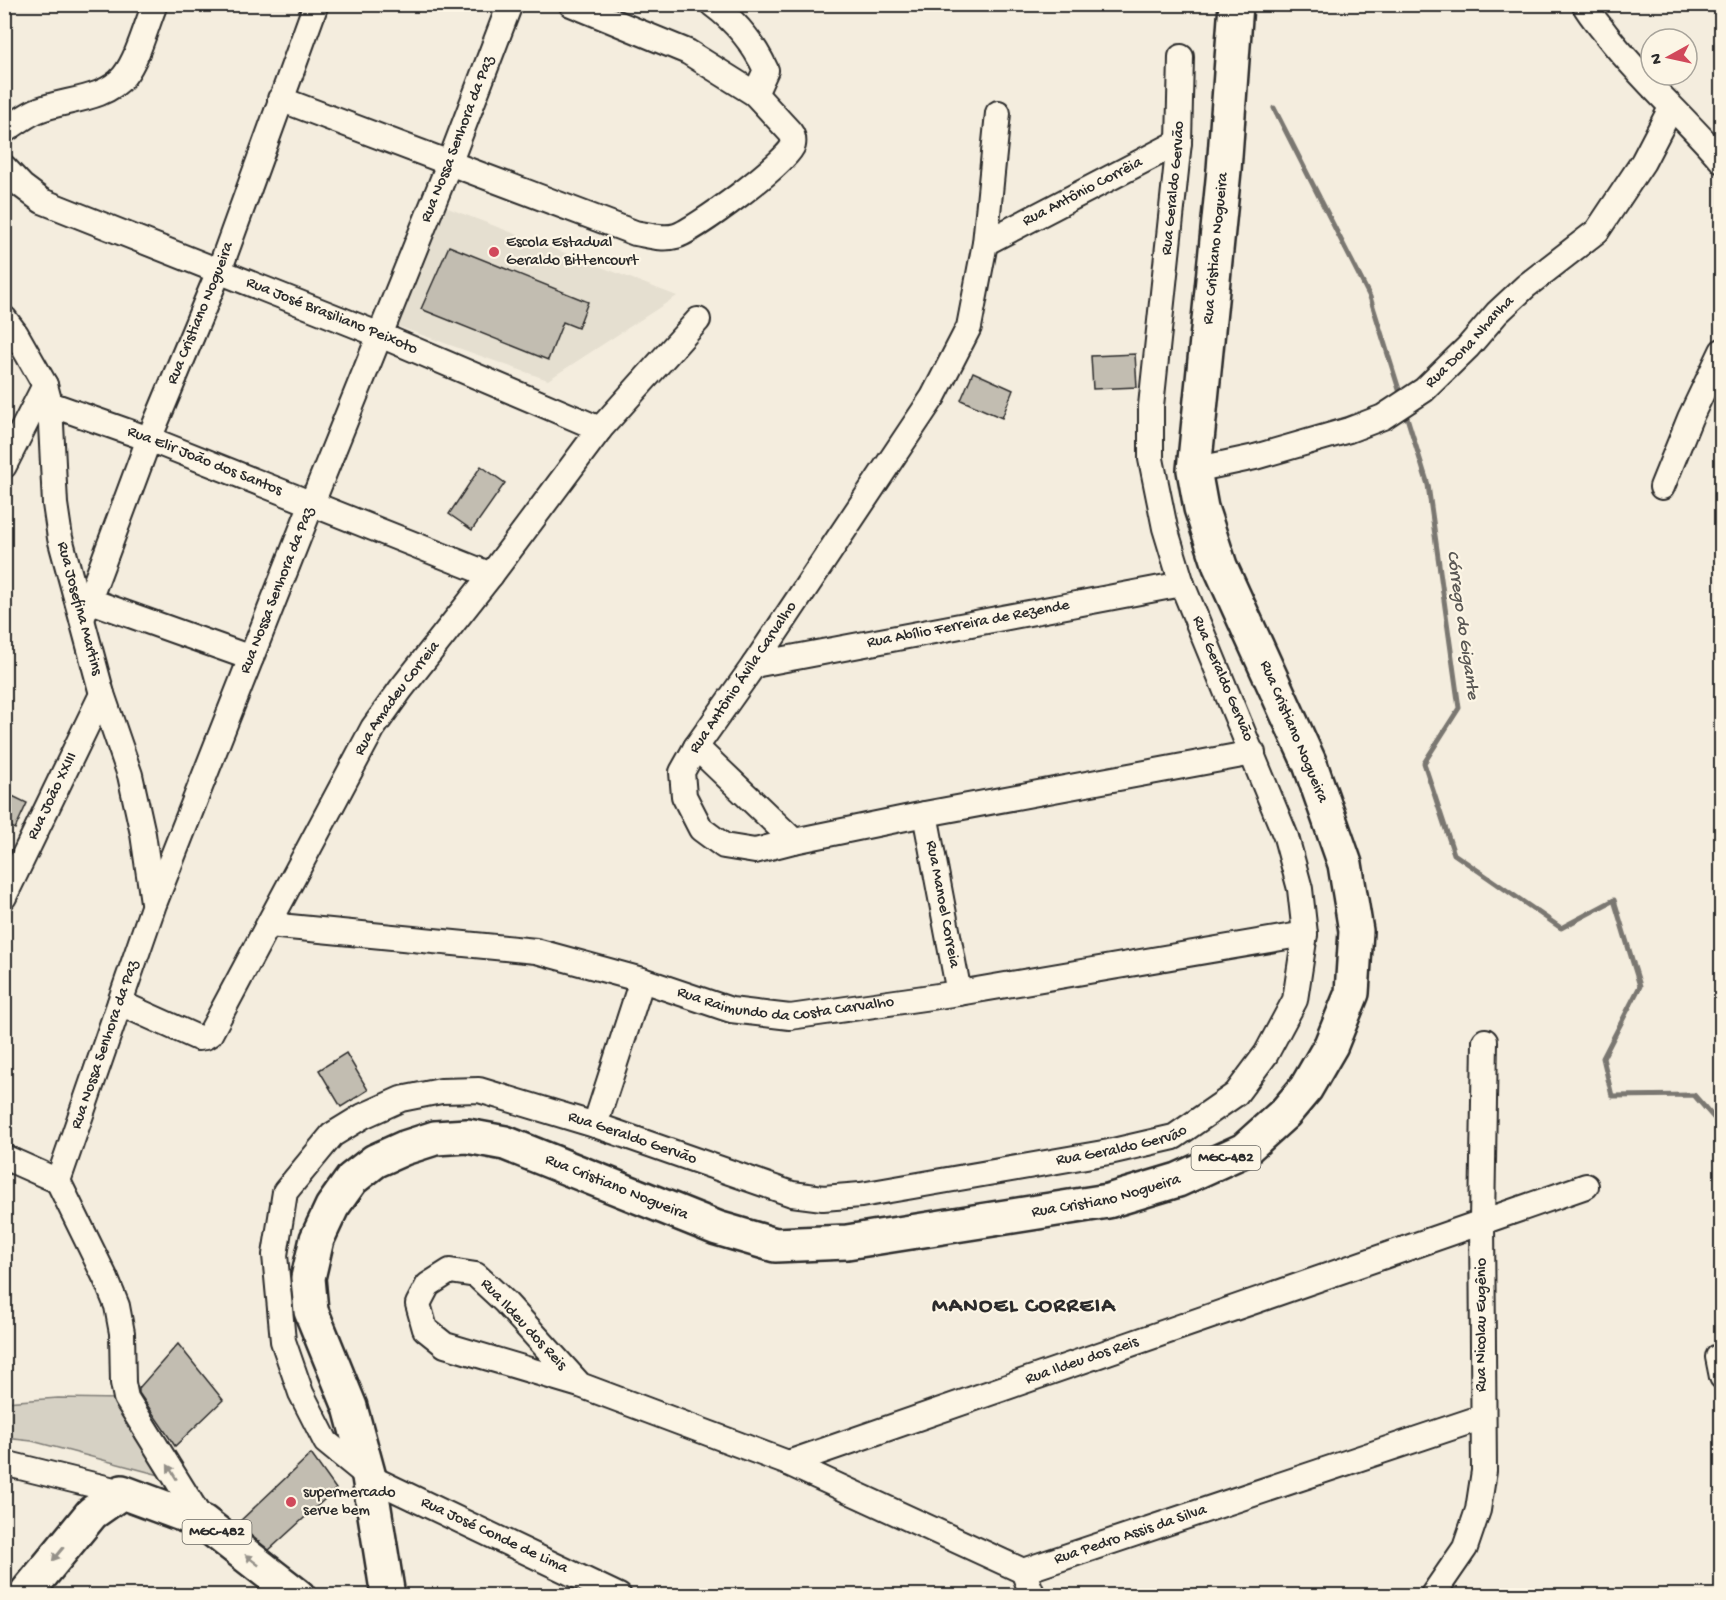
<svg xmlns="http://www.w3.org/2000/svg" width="1726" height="1600" font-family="'Gochi Hand',sans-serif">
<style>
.built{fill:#e5dfd0}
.green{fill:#d6d1c4;stroke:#807e78;stroke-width:1.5}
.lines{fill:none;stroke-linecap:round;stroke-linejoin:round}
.stream{stroke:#7a7771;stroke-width:5}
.building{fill:#c2bdb1;stroke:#2b2b2b;stroke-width:1.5}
.minor-casing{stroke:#2b2b2b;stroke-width:28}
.highway-casing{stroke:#2b2b2b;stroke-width:38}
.minor{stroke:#fcf5e5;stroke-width:24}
.highway{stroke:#fcf5e5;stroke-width:33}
.oneway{fill:#949088}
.poi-dot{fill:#d1495b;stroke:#fcf5e5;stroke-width:2}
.labels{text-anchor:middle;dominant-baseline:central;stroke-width:4.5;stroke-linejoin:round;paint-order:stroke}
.shield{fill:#fcf5e5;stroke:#6a6863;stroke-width:1.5}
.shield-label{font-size:15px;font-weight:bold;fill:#2b2b2b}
.street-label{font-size:16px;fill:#2b2b2b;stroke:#fcf5e5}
.poi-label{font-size:16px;fill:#2b2b2b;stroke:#fcf5e5;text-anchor:start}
.water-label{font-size:18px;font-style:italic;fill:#595754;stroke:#fcf5e5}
.district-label{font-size:22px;font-weight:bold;letter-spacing:1.5px;fill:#2b2b2b;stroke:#fcf5e5}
</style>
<rect width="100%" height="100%" fill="#f4edde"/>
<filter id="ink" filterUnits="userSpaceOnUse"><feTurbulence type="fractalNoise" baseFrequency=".0167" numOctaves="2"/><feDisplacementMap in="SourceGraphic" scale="12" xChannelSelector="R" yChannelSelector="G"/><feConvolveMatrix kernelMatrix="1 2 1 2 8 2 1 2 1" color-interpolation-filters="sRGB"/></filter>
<g filter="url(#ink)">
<path class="built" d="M445,207L677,296L548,380L397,326Z"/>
<path class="green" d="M58,1398L120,1399L167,1477L32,1441L5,1438V1402Z"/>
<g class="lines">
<g class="stream">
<path d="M1274,108L1370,297L1401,396"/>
<path d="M1405,411L1428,485L1459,708L1424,763L1454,854L1561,928L1614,900L1640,986L1603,1058L1612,1096L1694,1095L1722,1127"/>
</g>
</g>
<g class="building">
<path d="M449,246L588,302L578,328L563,322L548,360L421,309Z"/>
<path d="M1135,354L1137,387L1093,389L1091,356Z"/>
<path d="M973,372L1013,390L1002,418L961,400Z"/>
<path d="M481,466L505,483L472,530L449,514Z"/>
<path d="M4,792L27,803L15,829L4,823Z"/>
<path d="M346,1053L368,1090L341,1107L319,1070Z"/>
<path d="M178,1344L223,1400L175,1446L139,1393V1388Z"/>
<path d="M311,1454L336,1489L269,1550L237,1524Z"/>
</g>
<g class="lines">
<g class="minor-casing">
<g id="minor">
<path d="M712,4C735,21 754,44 766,70L755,94"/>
<path d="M1584,4C1590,15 1599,25 1606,34C1641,80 1685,117 1722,161"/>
<path d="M280,99L635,233C648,235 662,240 676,236C694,231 788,162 793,145C794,140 793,136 790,132L755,94L688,52L571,4"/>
<path d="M998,113L985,243L969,327L933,397L754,665L696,747L682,772L684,796L701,829L724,846L755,851L794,841L925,814L1253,753"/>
<path d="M4,131C15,124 25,116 36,111C63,99 104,101 124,76C138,58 146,26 155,4"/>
<path id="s1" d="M4,167L22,186L42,201L380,335L600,429"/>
<path id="s2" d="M985,243L1179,142"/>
<path id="s3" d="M4,318L16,334L45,385L50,404L55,504L60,538L102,694L130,775L143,834L153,902"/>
<path id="s4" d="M50,404L149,439L491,575"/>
<path d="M4,466L45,385"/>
<path id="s5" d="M1194,470L1255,457L1349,430L1383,417L1424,390L1468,347L1497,313L1526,286L1597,231L1643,162L1671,108"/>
<path d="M1662,487L1690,418L1722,351"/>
<path d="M88,600L251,658"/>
<path id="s6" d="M82,619L149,439L219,271L316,4"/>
<path id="s7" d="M754,665L1182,584"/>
<path d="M696,747L794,841"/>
<path id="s8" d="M925,814L959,993"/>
<path id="s9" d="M4,897L102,694"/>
<path id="s10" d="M269,925L536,951L642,980L731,1010L790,1017L959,993L1305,934"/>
<path id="s11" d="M120,1003L198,1038L205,1037L210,1034L373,728L401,689L491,575L600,429L698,320"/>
<path d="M595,1125L642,980"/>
<path d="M4,1157L58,1181"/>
<path id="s12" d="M58,1181L154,904L312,503L449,164L510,4"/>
<path d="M58,1181L106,1279L117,1306L122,1333L123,1383L126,1398L203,1522"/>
<path d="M1718,1357L1722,1377"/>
<path id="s13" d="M580,1385L505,1302L476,1275L450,1271L428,1285L418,1304L425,1329L445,1345L580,1385L788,1463L1586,1186"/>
<path d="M4,1463L122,1492"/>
<path id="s14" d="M788,1463L1023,1571L1483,1417"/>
<path d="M1023,1571L1033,1596"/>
<path id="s15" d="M619,1596L369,1477L326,1442L301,1393L283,1341L275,1255L285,1192L332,1135L363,1116L401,1099L441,1091L479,1090L595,1125L792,1194L823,1198L861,1195L1109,1152L1174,1137L1236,1094L1266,1054L1295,1000L1305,934L1300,889L1286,837L1182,584L1165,528L1151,459V406L1179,142L1181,57"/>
<path d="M1432,1596L1465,1548L1478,1510L1484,1471L1482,1221L1485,1041"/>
</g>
</g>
<g class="highway-casing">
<g id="highway">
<path d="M24,1596L92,1513L122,1492L203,1522L298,1596"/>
<path id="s16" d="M388,1596L369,1477L350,1407L311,1311L308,1278L317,1239L332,1207L352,1179L375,1161L404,1148L435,1138L467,1136L505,1143L717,1228L775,1245L847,1242L1108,1201L1178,1180L1244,1150L1285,1113L1306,1088L1331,1045L1352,993L1356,931L1345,864L1310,764L1220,566L1201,508L1194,470L1224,170L1236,4"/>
</g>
</g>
<use href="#minor" class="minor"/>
<use href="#highway" class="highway"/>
</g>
<defs><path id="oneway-solid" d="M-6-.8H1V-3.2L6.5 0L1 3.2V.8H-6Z" transform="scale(1.5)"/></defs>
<g class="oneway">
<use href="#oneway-solid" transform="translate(172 1472) rotate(-122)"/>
<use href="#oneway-solid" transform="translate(58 1554) rotate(130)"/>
<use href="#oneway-solid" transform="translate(252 1560) rotate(-142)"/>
</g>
</g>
<g class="poi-dot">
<circle cx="494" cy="252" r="6"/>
<circle cx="291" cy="1502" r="6"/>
</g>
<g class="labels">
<g class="shield">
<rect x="1191.5" y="1146" width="69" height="24" rx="4.5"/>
<rect x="182.5" y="1520" width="69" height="24" rx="4.5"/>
</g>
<g class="shield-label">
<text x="1226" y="1158">MGC-482</text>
<text x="217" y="1532">MGC-482</text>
</g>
<g class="street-label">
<text stroke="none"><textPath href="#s12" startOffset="1116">Rua Nossa Senhora da Paz</textPath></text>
<text stroke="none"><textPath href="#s15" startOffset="2568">Rua Geraldo Gervão</textPath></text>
<text stroke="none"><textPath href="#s2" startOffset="110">Rua Antônio Corrêia</textPath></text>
<text stroke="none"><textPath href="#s16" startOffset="2344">Rua Cristiano Nogueira</textPath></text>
<text stroke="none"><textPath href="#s6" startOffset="328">Rua Cristiano Nogueira</textPath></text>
<text stroke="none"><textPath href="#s1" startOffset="363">Rua José Brasiliano Peixoto</textPath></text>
<text stroke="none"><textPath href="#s5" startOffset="312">Rua Dona Nhanha</textPath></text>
<text stroke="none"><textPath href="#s4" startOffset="165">Rua Elir João dos Santos</textPath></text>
<text stroke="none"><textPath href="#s12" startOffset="630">Rua Nossa Senhora da Paz</textPath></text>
<text stroke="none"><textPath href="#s3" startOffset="306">Rua Josefina Martins</textPath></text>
<text stroke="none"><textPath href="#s7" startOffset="218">Rua Abílio Ferreira de Rezende</textPath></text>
<text transform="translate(744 678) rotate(-56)">Rua Antônio Ávila Carvalho</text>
<text transform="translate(1222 679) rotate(67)">Rua Geraldo Gervão</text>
<text stroke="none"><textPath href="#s11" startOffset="483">Rua Amadeu Correia</textPath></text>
<text transform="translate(1293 732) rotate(67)">Rua Cristiano Nogueira</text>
<text stroke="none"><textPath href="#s9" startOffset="112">Rua João XXIII</textPath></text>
<text stroke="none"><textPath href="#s8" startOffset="92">Rua Manoel Correia</textPath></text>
<text stroke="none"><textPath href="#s10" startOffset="526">Rua Raimundo da Costa Carvalho</textPath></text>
<text stroke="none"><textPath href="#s12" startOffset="144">Rua Nossa Senhora da Paz</textPath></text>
<text stroke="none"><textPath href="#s15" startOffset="984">Rua Geraldo Gervão</textPath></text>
<text stroke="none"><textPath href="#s15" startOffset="1488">Rua Geraldo Gervão</textPath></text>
<text stroke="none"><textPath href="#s16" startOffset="724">Rua Cristiano Nogueira</textPath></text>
<text stroke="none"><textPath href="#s16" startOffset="1228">Rua Cristiano Nogueira</textPath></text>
<text transform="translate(523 1325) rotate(47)">Rua Ildeu dos Reis</text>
<text transform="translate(1482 1325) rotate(-90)">Rua Nicolau Eugênio</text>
<text stroke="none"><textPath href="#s13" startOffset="951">Rua Ildeu dos Reis</textPath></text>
<text stroke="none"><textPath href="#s14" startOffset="372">Rua Pedro Assis da Silva</textPath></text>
<text transform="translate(494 1536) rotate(25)">Rua José Conde de Lima</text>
</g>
<g class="poi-label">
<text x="506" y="243">Escola Estadual<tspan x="506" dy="18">Geraldo Bittencourt</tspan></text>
<text x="303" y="1493">supermercado<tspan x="303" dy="18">serve bem</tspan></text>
</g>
<g class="water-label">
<text transform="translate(1462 625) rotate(82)">Córrego do Gigante</text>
</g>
<g class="district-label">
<text x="1024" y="1307">MANOEL CORREIA</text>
</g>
</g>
<rect width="1726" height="1600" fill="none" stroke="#fcf5e5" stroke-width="24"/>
<rect x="12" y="12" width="1702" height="1576" fill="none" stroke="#2b2b2b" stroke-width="2" filter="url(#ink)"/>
<g transform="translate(1669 57) rotate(262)"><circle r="28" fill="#fcf5e5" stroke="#a8a49b" stroke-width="1.5"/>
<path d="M0-4.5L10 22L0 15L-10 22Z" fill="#d1495b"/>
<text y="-9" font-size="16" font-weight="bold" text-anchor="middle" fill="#2b2b2b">N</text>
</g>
</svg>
